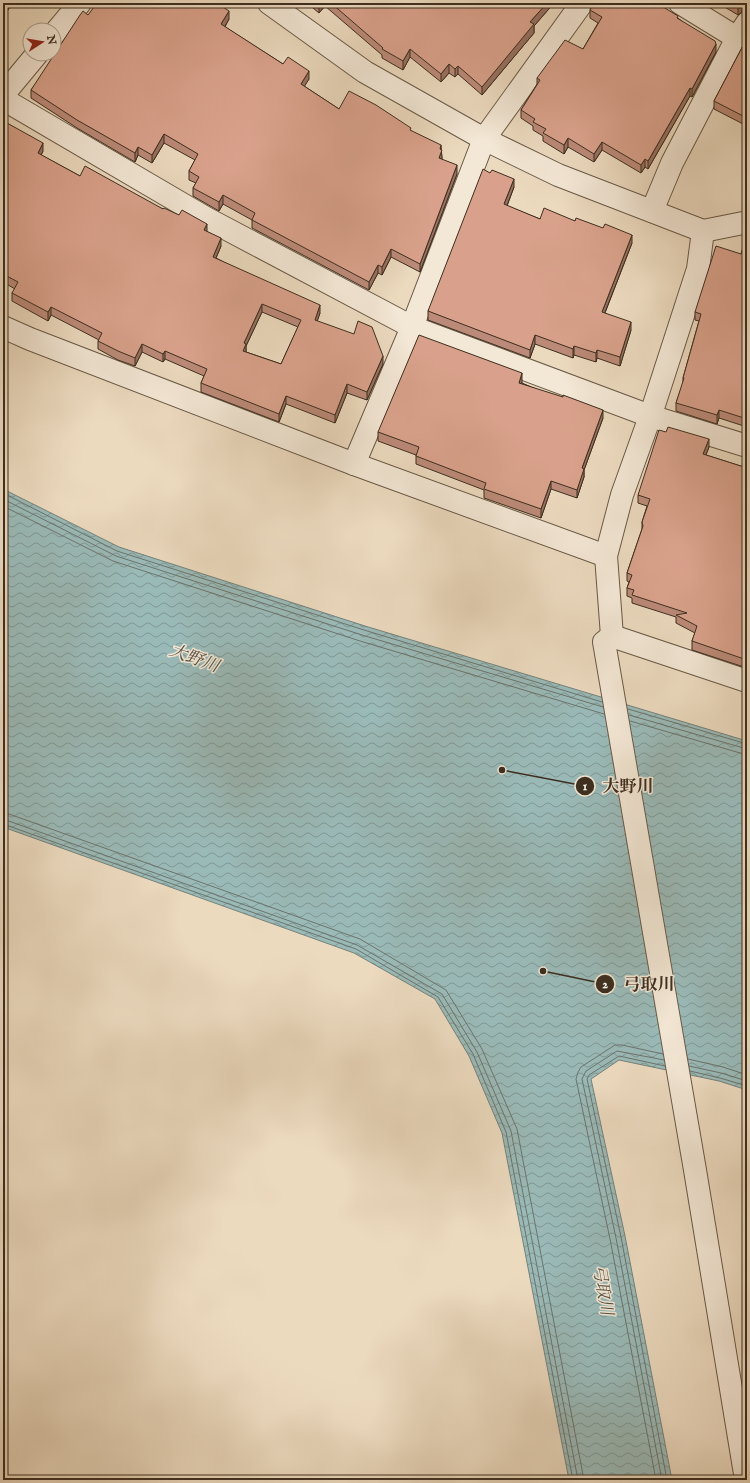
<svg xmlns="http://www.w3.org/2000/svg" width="750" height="1483" font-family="'IM FELL English','Noto Serif JP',serif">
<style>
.water{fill:url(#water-waves);stroke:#75827b}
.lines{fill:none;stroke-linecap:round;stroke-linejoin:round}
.shore{stroke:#6c746c;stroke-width:1}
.minor-casing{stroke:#695947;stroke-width:24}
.minor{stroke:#f3e7d5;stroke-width:22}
.wall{fill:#bb8a78;stroke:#3d2e1f;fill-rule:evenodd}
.shaded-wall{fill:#987161;stroke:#3d2e1f}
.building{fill:#d9a18b;stroke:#3d2e1f;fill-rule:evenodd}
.labels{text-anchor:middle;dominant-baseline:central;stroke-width:3;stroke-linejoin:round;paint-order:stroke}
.water-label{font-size:17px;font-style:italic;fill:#545145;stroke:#f3e7d5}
.leader{fill:none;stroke:#3d2e1f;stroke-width:1.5}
.callout-dot{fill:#3d2e1f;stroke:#f3e7d5;stroke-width:1.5}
.mark-label{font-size:12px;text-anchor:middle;font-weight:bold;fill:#fff}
.callout-label{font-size:17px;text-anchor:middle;font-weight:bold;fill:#3d2e1f;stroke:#f3e7d5;stroke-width:3;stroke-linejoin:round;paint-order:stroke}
</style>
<defs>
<pattern id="water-waves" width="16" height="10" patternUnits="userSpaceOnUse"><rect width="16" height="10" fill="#9abab8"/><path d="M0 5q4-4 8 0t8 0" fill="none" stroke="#7f9895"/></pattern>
</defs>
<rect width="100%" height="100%" fill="#ecdabf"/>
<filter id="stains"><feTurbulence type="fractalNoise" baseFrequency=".005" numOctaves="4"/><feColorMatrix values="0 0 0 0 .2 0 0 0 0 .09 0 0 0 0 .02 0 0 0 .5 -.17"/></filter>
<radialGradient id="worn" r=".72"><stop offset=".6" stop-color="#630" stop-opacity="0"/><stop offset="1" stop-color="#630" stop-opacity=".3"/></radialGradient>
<path class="water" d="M3,489L119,547L365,626L747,741V1090L719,1081L619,1060L591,1079L625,1236L672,1480H569L502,1133L469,1056L435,999L354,953L3,827Z"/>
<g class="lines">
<g class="shore">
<path d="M3,493L117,551L364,630L602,702"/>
<path d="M3,499L116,556L362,635L603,707"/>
<path d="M3,506L113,561L360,641L604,714"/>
<path d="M628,709L747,744"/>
<path d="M629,715L747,749"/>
<path d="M630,721L747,755"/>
<path d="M3,813L9,814L360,939L446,990L482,1049L517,1129L584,1480"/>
<path d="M3,819L357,945L442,994L477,1052L511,1131L578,1480"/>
<path d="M3,824L356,949L438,997L473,1054L506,1132L573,1480"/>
<path d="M688,1059L723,1067L747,1075"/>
<path d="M665,1066L619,1056L589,1075L587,1079L621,1237L667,1480"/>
<path d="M689,1066L721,1073L747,1081"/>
<path d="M690,1071L720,1078L747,1086"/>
<path d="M656,1480L610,1239L576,1079L578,1072L581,1067L615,1045H622L663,1054"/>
<path d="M662,1480L616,1238L582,1079L586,1071L617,1051L664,1060"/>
</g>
<g class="minor-casing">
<g id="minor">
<path d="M269,3L365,72L484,139L558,175L703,231L743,223L747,224"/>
<path d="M680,3L737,38"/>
<path d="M54,34L80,3"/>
<path d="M3,95L37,54"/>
<path d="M3,99L206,218L412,327L650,416L747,446"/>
<path d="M652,211L672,163L737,38L747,23"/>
<path d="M3,327L30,339L354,464L606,556"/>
<path d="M354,464L412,327L484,139L582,3"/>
<path d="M612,636L604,642L695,1170L746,1480"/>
<path d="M612,636L606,556L622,495L652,411L698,269L703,231"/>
<path d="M612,636L747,681"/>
</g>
</g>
<use href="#minor" class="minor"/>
</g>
<g class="wall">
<path d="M307,3H554L534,26V33L482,95L458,74L455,77L449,73L441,82L410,57L403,70L382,58V55L325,6L319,13Z"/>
<path d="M593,3H666L663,8L678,18L716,52L692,97L690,96L648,169L645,167L641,173L602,150L594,162L568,147L564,154L543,141V136L533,130V126L521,118V110L537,84V78L583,49L598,23L590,18V10L593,5Z"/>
<path d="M718,3H747V11L742,12L738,15Z"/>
<path d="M88,15L229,19L225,27L283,64L309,79L304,86L339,109L411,131L441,150L442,158V159L457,174L420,272L391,257L382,275L378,273L369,290L252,228V220L223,204L219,211L193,196V188L196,183L189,180V171L195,160L164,143L152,163L138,155L135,162L77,128L31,98V90Z"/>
<path d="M747,38V134L745,132V125L714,109V101Z"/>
<path d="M3,130L43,151L41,155L80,176L163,209L207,231L221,246L216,258L320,313L317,321L383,364L367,400L347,393L335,423L286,404L279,422L201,392V383L204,376L165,359L163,362L142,352L135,366L118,360L98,349V341L99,340L51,315L48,321L12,301V293L15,289L3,282ZM262,312L298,327L281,364L246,352V346Z"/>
<path d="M514,187L507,206L540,219L575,221L632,243L605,313L631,330L620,366L597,358L596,362L574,355L573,358L535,344L530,358L428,320V311Z"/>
<path d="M747,244V427L719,418L717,424L676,411V403L683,383V378L699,321L695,320V312L741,254Z"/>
<path d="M522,382V383L603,418L584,470V477L577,498L551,489L541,518L484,498V490L416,464V455L378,441V432Z"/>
<path d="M709,447L706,455L747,468V668L692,650V641L695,633L676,623V617L632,603V598L627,596V588L629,582L627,581V573L642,529V522L647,506L638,503V495Z"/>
</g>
<g class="shaded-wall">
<path d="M7,3H13L3,17V8Z"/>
<path d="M320,3H325V6L319,13V4Z"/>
<path d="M547,3H554L534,26V33L482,95V87L530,22Z"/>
<path d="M661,3H666L660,14V5Z"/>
<path d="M742,3V12L738,15V6Z"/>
<path d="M229,11V19L221,33V24Z"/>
<path d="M716,44V52L692,97V89Z"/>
<path d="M410,49V57L403,70V61Z"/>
<path d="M449,64V73L441,82V74Z"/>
<path d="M458,66V74L455,77V69Z"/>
<path d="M309,71V79L301,92V84Z"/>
<path d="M690,88V96L648,169V161Z"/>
<path d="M164,134V143L152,163V155Z"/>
<path d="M568,138V147L564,154V145Z"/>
<path d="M602,142V150L594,162V154Z"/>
<path d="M43,143V151L38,162V153Z"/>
<path d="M441,145L442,158L439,166L440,149Z"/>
<path d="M138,147V155L135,162V153Z"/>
<path d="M645,159V167L641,173V165Z"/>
<path d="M457,165V174L420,272V264Z"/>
<path d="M514,179V187L504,213V204Z"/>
<path d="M223,195V204L219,211V202Z"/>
<path d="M207,224V233L204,230Z"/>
<path d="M632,235V243L602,320V312Z"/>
<path d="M221,238V246L213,265V257Z"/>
<path d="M391,249V257L382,275V267Z"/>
<path d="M378,265V273L369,290V282Z"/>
<path d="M262,304V312L246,346V352L243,351L244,343Z"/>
<path d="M320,305V313L315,328V320Z"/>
<path d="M51,307V315L48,321V312Z"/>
<path d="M631,322V330L620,366V357Z"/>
<path d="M535,335V344L530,358V350Z"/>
<path d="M142,344V352L135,366V358Z"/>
<path d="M574,346V355L573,358V349Z"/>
<path d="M597,350V358L596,362V353Z"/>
<path d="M165,351V359L163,362V354Z"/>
<path d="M383,356V364L367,400V392Z"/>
<path d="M522,373V382L519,391V383Z"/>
<path d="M347,384V393L335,423V415Z"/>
<path d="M286,396V404L279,422V414Z"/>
<path d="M603,410V418L584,470V477L577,498V490L582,468Z"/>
<path d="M719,410V418L717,424V415Z"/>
<path d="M709,439V447L703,462V454Z"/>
<path d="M551,481V489L541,518V509Z"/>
</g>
<g class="building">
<path d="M3,3H7L3,8Z"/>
<path d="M97,3H217L229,11L221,24L283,64L288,57L309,71L301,84L339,109L349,91L376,105L411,128L410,130L441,145L440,149L442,150L439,158L457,165L420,264L391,249L382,267L378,265L369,282L252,220L255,213L223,195L219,202L193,188L199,177L189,171L198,154L164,134L152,155L138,147L135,153L77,120L31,90L80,15L83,11L88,15Z"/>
<path d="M331,3H547L530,22L534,24L482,87L458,66L455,69L449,64L441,74L410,49L403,61L382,49L383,48Z"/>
<path d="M594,3H661L660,5L678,16L677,18L715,41L716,44L692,89L690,88L648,161L645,159L641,165L602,142L594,154L568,138L564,145L543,133L546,129L533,122L535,119L521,110L540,80L537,78L565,40L583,49L602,17L590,10Z"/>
<path d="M733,3H744H742L738,6Z"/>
<path d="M747,38V118L714,101Z"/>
<path d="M747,121V125L745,124Z"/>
<path d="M7,123L43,143L38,153L80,176L85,166L163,209L164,208L179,215L182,210L207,224L204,230L221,238L213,257L320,305L315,320L354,334L358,321L372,327L383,356L367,392L347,384L335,415L286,396L279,414L201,383L207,369L165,351L163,354L142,344L135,358L118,351L98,341L102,333L51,307L48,312L12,293L18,282L3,274V130ZM262,304L301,320L281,364L243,351L246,344L244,343Z"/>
<path d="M483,169L490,173L492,170L514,179L504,204L540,219L544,208L575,221L576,218L603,228L605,224L632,235L602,312L631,322L620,357L597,350L596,353L574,346L573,349L535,335L530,350L428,311Z"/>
<path d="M744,243L747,244V419L719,410L717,415L676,403L684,378H683L701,314L695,312L716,246L741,254Z"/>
<path d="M419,335L522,373L519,383L563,397V395L603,410L582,468L584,469L577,490L551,481L541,509L484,489L486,483L416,456L419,447L378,432Z"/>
<path d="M668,427L709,439L703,454L747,468V660L692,641L697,626L676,615L687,613L632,595L634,590L627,588L632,575L627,573L643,526L642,522L650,499L638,495L659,430L666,432Z"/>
</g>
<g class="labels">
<g class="water-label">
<text transform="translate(194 659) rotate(20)">大野川</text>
<text transform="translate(602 1290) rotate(80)">弓取川</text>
</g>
</g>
<path class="leader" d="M502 770L585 786M543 971L605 984"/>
<g class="callout-dot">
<circle cx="502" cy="770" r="4"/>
<circle cx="543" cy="971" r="4"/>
<circle cx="585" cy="786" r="10"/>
<circle cx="605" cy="984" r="10"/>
</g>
<g class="mark-label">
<text x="585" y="790">1</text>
<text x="605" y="988">2</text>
</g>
<g class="callout-label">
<text x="628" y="792">大野川</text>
<text x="649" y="990">弓取川</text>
</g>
<rect width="750" height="1483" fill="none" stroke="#ecdabf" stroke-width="16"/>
<rect x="4" y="4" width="742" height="1475" fill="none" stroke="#3d2e1f" stroke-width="2"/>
<rect x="8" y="8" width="734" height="1467" fill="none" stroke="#3d2e1f"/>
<g transform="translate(42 42) rotate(78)"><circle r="19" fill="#f3e7d5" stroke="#aa9d8c"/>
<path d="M0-3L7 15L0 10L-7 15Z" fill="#8f2418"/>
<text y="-6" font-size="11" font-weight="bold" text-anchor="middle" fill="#3d2e1f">N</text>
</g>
<rect width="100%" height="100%" filter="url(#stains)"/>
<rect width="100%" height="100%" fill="url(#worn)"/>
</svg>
